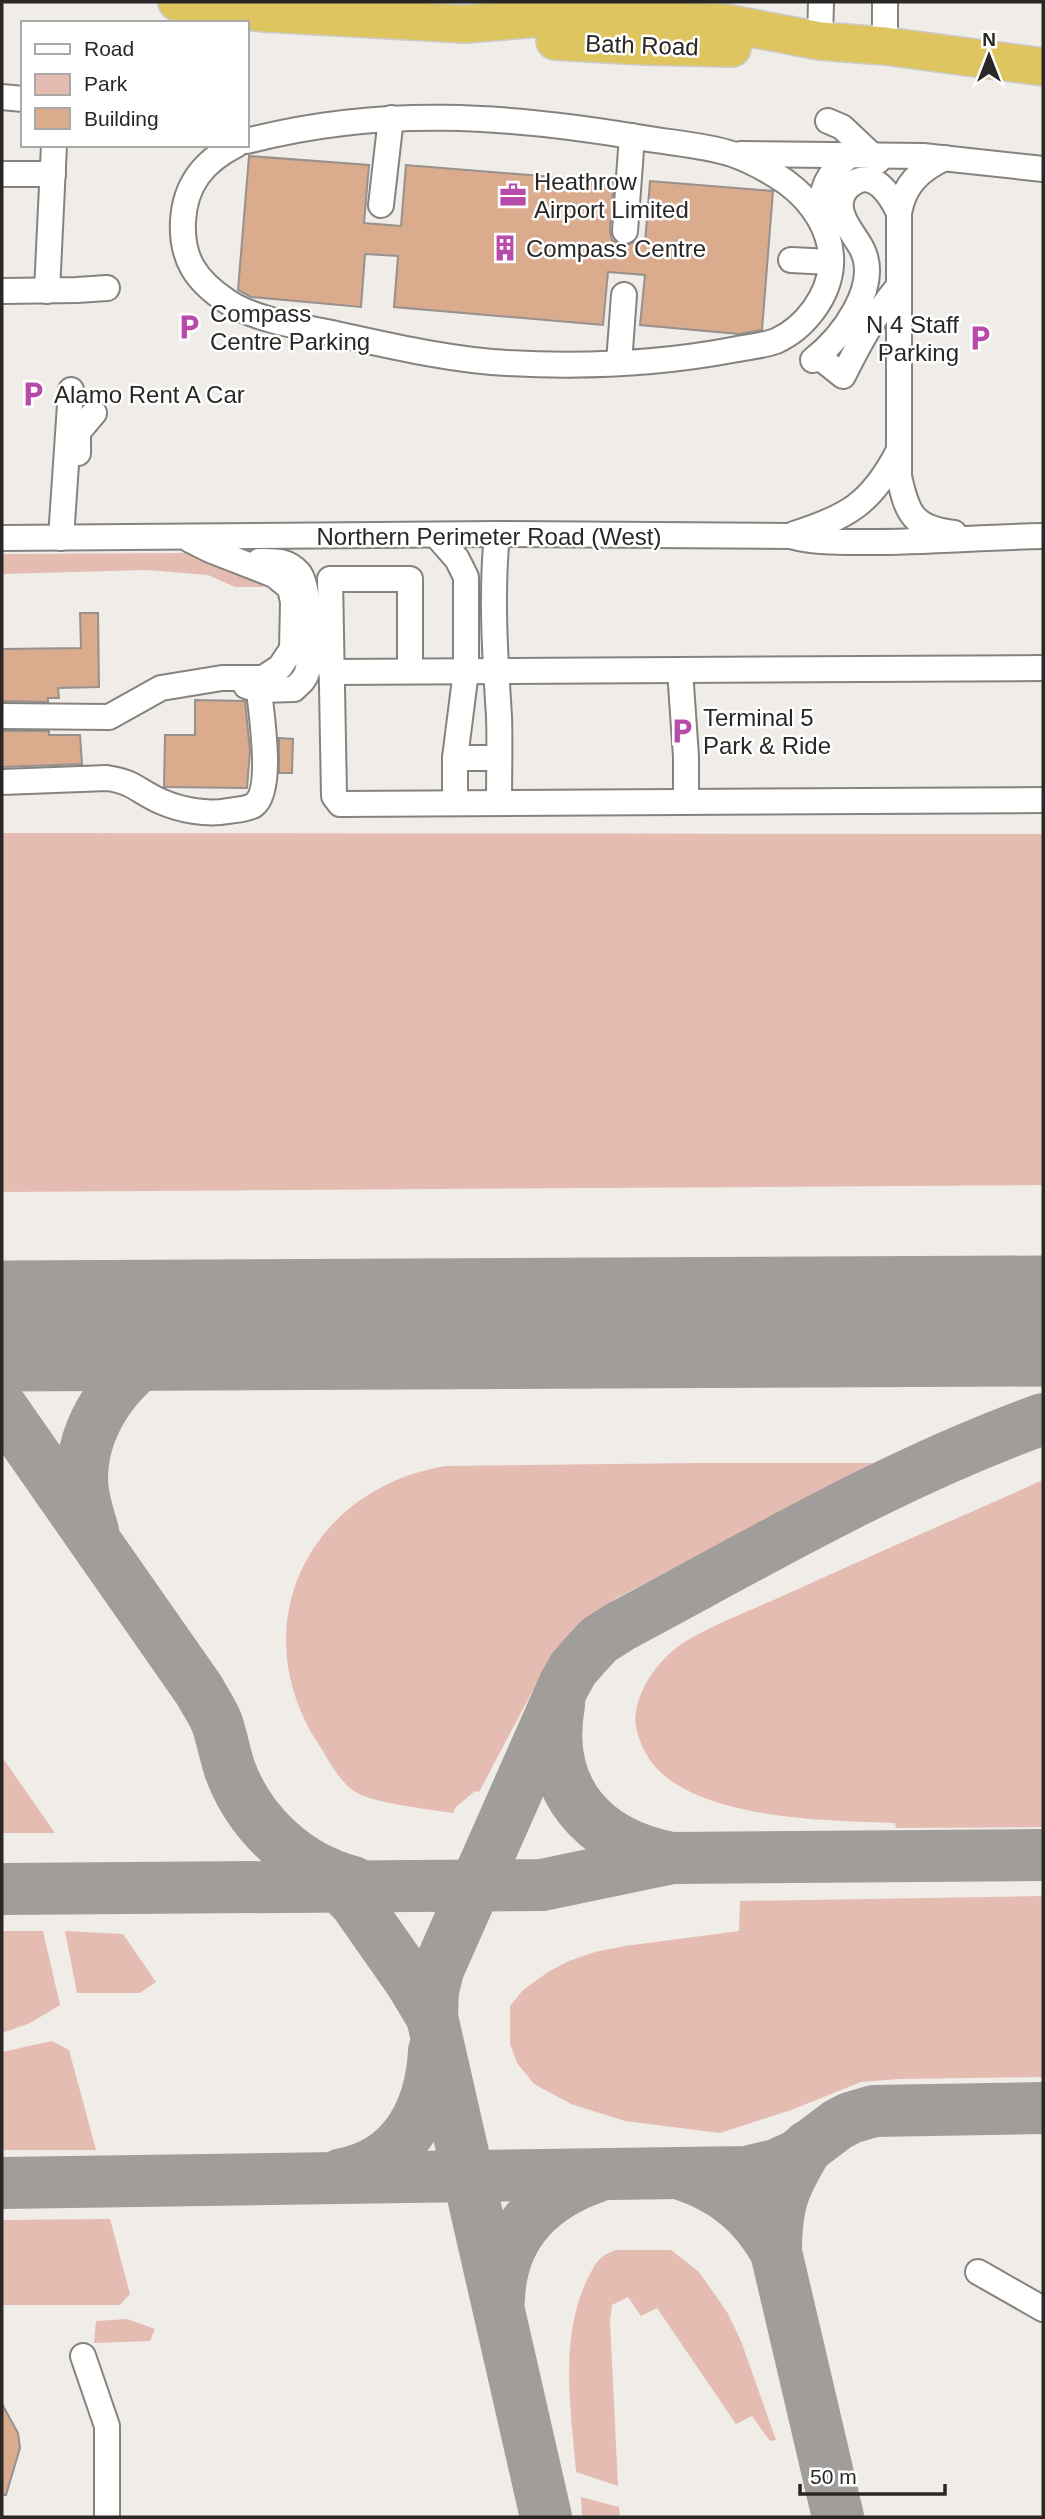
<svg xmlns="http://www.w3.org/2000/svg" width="1045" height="2519" font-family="Arial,sans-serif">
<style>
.green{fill:#e5bcb2}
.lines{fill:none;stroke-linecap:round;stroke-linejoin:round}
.taxiway{stroke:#a09d9a;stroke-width:52}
.runway{stroke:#a09d9a;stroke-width:131}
.building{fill:#daab8c;stroke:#96918f;stroke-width:2}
.minor-casing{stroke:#86837f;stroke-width:28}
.highway-casing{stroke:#cccbcb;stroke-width:40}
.minor{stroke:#fff;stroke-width:24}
.highway{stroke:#dec560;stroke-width:37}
.labels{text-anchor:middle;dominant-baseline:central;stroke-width:5;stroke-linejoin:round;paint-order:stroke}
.street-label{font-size:24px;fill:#292826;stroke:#fff}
.poi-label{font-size:24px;fill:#292826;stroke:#fff;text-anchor:start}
</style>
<rect width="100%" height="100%" fill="#f0ece8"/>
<g class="green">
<path d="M191,553L264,582L263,587H235L208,575L146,570L2,574V554Z"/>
<path d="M2,833L1043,834V1185L2,1192Z"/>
<path d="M696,1463H874L615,1599L572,1631L550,1658L479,1792L475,1791L456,1807L453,1813C429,1809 365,1803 350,1788C337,1777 328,1759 319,1745C241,1626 309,1489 445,1466Z"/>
<path d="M1043,1480V1827L896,1828L895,1823C825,1820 669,1821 641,1743C637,1732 634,1724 636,1712C640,1684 662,1656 686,1641C716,1623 755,1609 787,1594C872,1555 958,1518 1043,1480Z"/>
<path d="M2,1757L55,1833H2Z"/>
<path d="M1043,1896V2077L899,2079L861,2082L794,2109L720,2133L625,2121L571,2104L534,2084L517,2063L510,2044V2006L523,1990L548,1972L569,1961L595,1952L625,1946L739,1931L740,1901Z"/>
<path d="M2,1931H43L60,2005L30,2023L2,2033Z"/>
<path d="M65,1931L123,1934L156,1982L140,1993H77Z"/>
<path d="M52,2041L69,2050L96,2150H2V2052Z"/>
<path d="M110,2219L130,2294L120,2305H2V2220Z"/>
<path d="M616,2250H671L699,2272L727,2312L741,2341L776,2440L770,2441L752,2416L736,2424L657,2308L641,2316L628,2297L612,2305L610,2321L618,2486L576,2472C571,2409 559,2339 587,2280C591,2272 595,2263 602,2257C605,2254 611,2252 616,2250Z"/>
<path d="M127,2319L155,2329L150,2341L94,2343L96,2321Z"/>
<path d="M581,2497L619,2507L620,2517H582Z"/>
</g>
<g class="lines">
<g class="taxiway">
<path d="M2,1408L199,1690C205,1701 212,1711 217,1723C222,1738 225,1755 230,1770C250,1824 297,1868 353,1882"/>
<path d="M93,1531C88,1514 82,1497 82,1479C82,1425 118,1373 166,1349C186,1339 210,1334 231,1325"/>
<path d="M559,1705C544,1789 592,1843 672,1858"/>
<path d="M325,1872L355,1902L411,1982L432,2017L546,2517"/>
<path d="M2,1889L542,1885L672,1858L1043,1855"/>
<path d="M432,2017L433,1991L438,1970L564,1685L573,1669L586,1654L599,1640L621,1626C760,1552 895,1472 1043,1419"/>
<path d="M342,2174C404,2163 431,2110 434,2051"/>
<path d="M681,2174C724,2188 754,2212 776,2252C776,2204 783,2187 808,2146"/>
<path d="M2,2183L746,2172L776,2165L796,2156L837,2125L850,2118L874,2111L1043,2108"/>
<path d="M776,2252L838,2517"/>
<path d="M499,2299C501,2236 538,2197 596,2177"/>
</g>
<path class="runway" d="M2,1326L1043,1321"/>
</g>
<g class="building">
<path d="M249,156L369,165L364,223L401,226L406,165L614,182L610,230L612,240L623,246L634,242L645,243L650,181L773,191L762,330L739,334L640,325L645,275L608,272L603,325L394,307L398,256L365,254L361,307L251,297L238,290Z"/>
<path d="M80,613H98L99,687L58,688L59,698H48V702L2,701V649L81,648Z"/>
<path d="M195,700L245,701L250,751L247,788L164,787L165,735H195Z"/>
<path d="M2,731H49V735H80L82,764L2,767Z"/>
<path d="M279,738L293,739L292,773H279Z"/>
<path d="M2,2404L18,2433L20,2448L6,2495H2Z"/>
</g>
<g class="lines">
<g class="minor-casing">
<g id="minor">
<path d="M820,41L821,2"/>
<path d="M885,46V2"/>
<path d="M2,97L23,99"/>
<path d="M828,121L842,127L878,161"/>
<path d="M236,145C204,161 185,184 183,221C181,259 196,281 228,302C255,320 303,327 336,334C391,346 450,360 507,363C582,367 658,364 732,350C746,347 763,346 776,341C805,328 829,296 831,265C833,231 812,201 786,182C771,172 750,160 732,154C706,145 671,143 643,138C508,115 381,106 247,141"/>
<path d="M741,154L923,156L1043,169"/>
<path d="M945,158C920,170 904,184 899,213V476C907,514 913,528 954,533"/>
<path d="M2,174H53"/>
<path d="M381,205L391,118"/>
<path d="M820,218C821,188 826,175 850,155"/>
<path d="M625,231L632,136"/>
<path d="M791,260L831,262"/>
<path d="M2,291L77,290L107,288"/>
<path d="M47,291L54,145"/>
<path d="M818,356L843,376C859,344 875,314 898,287"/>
<path d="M813,360C841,338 881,287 862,249C855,235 838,218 841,201C842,194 846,188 852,184C874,168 891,196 899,213"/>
<path d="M619,363L624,295"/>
<path d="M78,453V432L94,413"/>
<path d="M497,534C491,595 495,655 499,716C500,745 499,774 499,802"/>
<path d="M794,534C847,517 871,504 898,452"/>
<path d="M436,535L457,559L466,577V671L455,758V803"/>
<path d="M2,538L497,534L790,536C816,543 842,542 870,542C928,542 985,537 1043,536"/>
<path d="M61,538L71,390"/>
<path d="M680,670L686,757V801"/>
<path d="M410,671V579H330L334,796L340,804L1043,800"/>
<path d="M331,672L1043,668"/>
<path d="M246,686L259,690L294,689C300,683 305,680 307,672C312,656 310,585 299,573C287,560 276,561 259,561"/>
<path d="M2,716L109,717L161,688L222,678H263L280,667L292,649L293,602L290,588L274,575L210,550L190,540"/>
<path d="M455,758H499"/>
<path d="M2,782L107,778C134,782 138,791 160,801C180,810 207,815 228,811C236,810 248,809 254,805C274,790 261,713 259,690"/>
<path d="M978,2272L1043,2309"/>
<path d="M83,2356L107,2426V2517"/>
</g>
</g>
<g class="highway-casing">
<g id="highway">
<path d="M177,2L264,13L465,24L552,17L725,23L820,41L885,46L1043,67"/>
<path d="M555,41L643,46L732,48"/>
</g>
</g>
<use href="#minor" class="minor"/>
<use href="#highway" class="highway"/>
</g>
<defs>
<g id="office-bare" transform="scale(2.1)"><path d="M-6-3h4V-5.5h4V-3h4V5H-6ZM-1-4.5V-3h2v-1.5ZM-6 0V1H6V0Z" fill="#b84baa" stroke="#fff" stroke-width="2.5" paint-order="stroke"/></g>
<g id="building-bare" transform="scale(2.1)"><path d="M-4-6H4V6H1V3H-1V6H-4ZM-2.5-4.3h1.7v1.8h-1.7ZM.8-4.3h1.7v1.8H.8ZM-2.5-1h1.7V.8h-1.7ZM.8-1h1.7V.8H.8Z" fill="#b84baa" stroke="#fff" stroke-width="2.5" paint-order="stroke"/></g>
<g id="parking-bare" transform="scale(2.1)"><path d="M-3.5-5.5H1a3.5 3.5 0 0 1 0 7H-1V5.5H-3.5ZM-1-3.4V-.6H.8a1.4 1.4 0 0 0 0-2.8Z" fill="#b84baa" stroke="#fff" stroke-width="2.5" paint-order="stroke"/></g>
</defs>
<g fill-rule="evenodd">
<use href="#office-bare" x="513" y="195"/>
<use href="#building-bare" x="505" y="248"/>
<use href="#parking-bare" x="189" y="327"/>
<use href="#parking-bare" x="980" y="338"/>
<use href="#parking-bare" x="33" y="394"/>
<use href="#parking-bare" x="682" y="731"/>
</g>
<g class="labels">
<g class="street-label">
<text transform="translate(642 45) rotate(2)">Bath Road</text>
<text x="489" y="536">Northern Perimeter Road (West)</text>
</g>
<g class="poi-label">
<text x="534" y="181">Heathrow<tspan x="534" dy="28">Airport Limited</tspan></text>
<text x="526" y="248">Compass Centre</text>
<text x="210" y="313">Compass<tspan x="210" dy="28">Centre Parking</tspan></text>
<text x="959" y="324" text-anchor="end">N 4 Staff<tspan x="959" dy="28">Parking</tspan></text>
<text x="54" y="394">Alamo Rent A Car</text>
<text x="703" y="717">Terminal 5<tspan x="703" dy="28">Park &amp; Ride</tspan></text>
</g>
</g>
<rect width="1045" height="2519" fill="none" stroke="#292826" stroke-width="7"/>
<rect x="21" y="21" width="228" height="126" fill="#ffffff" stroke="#a9a9a8" stroke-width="2"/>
<rect x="35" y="44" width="35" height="10" fill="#ffffff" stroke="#a9a9a8" stroke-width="2"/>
<text x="84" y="56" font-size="21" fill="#292826">Road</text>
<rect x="35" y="74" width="35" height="21" fill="#e5bcb2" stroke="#a9a9a8" stroke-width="2"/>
<text x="84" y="91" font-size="21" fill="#292826">Park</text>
<rect x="35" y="108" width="35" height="21" fill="#daab8c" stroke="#a9a9a8" stroke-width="2"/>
<text x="84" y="126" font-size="21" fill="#292826">Building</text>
<g transform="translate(989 56)" stroke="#ffffff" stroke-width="5" paint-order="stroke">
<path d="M0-5L12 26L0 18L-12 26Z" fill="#292826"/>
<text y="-10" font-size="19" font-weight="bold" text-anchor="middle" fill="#292826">N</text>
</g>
<path d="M800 2484v10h145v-10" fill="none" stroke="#292826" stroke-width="3.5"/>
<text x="810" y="2484" font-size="21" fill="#292826" stroke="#ffffff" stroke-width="5" paint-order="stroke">50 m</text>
</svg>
